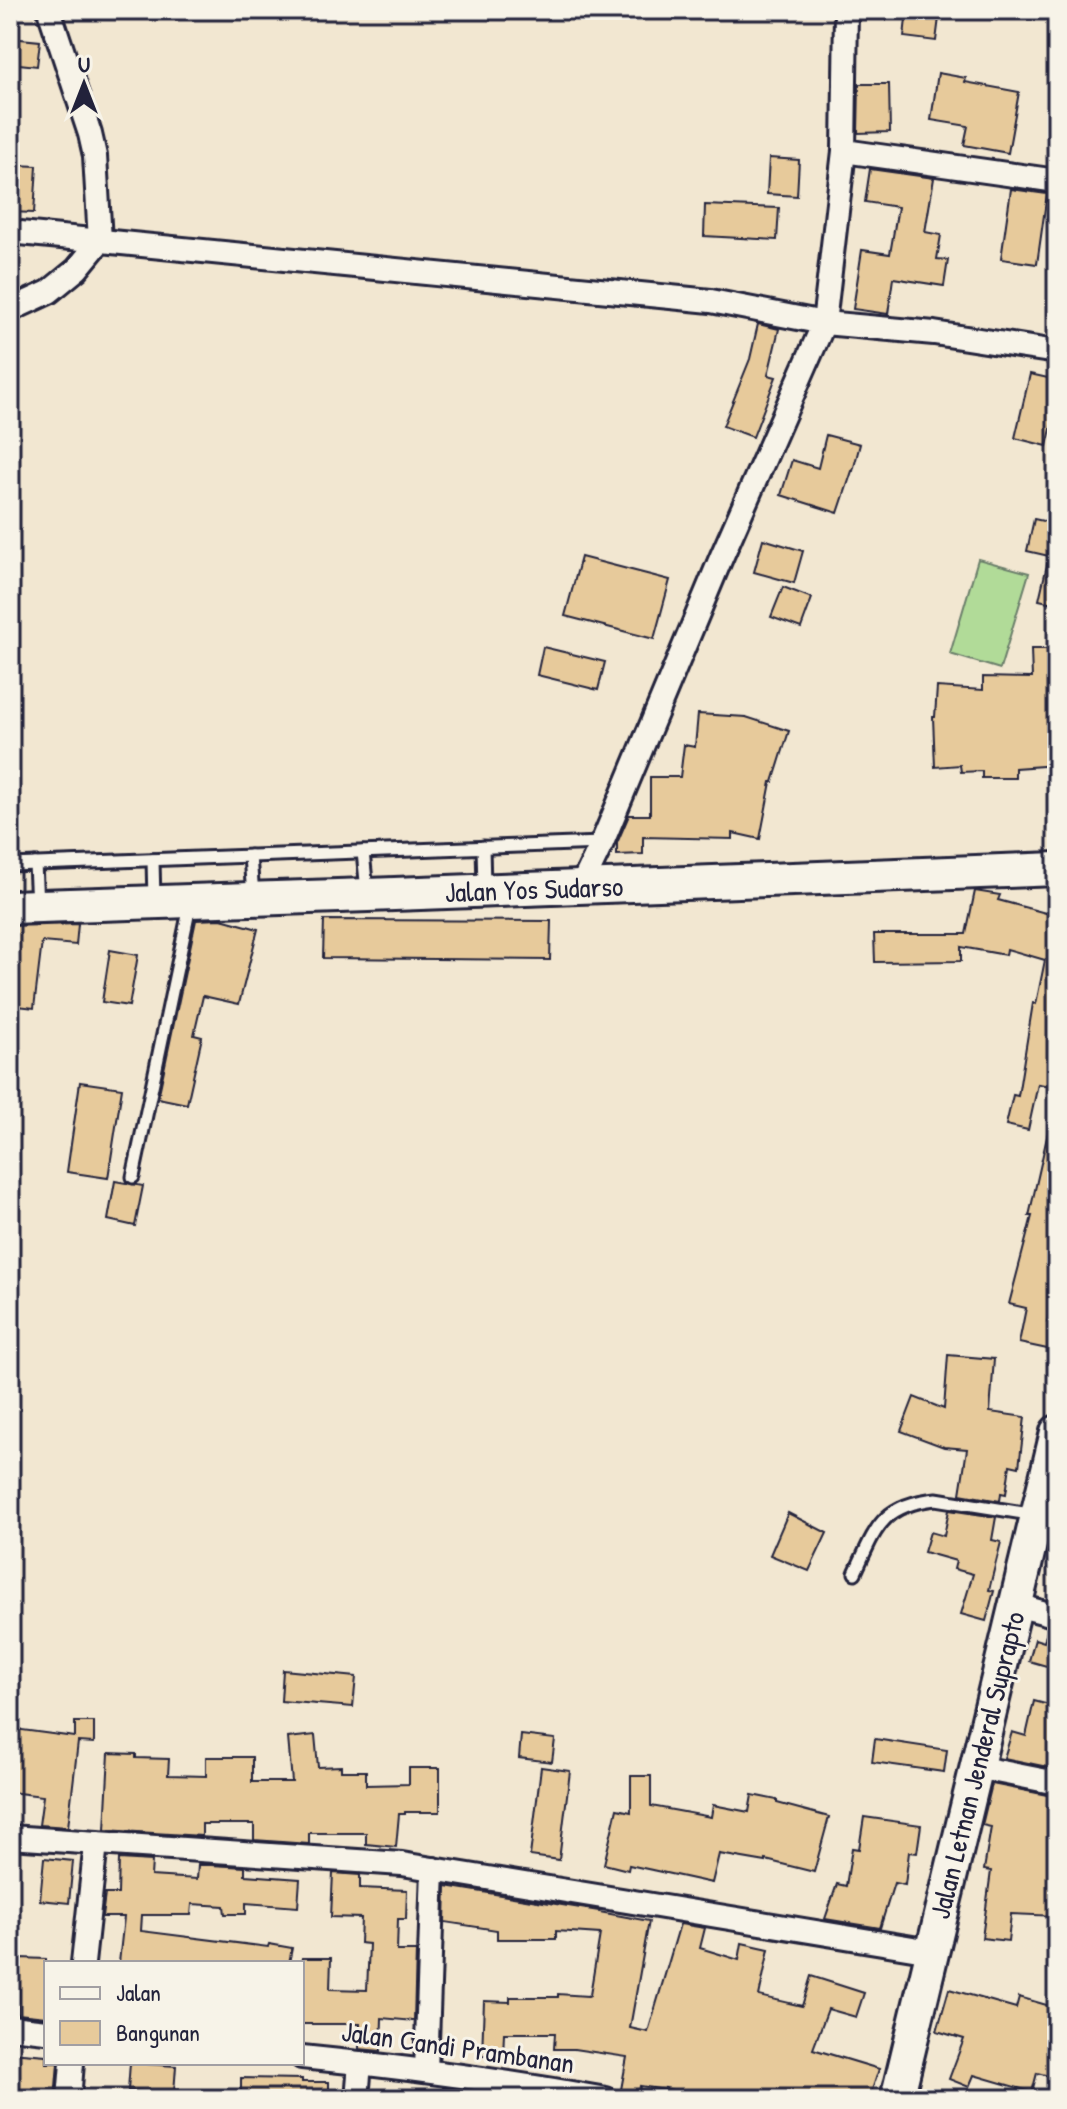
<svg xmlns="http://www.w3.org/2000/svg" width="1067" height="2109" font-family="'Patrick Hand',sans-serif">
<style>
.green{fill:#b1db98;stroke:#6a7e6a;stroke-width:2}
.building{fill:#e7ca9b;stroke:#22223b;stroke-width:2}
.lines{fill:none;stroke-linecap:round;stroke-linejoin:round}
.service-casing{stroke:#22223b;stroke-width:17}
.minor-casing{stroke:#22223b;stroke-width:28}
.secondary-casing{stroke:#22223b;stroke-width:38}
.service{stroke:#f7f3e8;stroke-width:11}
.minor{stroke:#f7f3e8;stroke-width:22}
.secondary{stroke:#f7f3e8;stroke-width:32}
.labels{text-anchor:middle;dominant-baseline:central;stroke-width:6;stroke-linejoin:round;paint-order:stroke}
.street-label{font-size:28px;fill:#22223b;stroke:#f7f3e8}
</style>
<rect width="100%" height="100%" fill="#f2e7d1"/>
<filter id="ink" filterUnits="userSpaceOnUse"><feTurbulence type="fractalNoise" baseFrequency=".0125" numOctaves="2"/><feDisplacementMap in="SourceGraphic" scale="16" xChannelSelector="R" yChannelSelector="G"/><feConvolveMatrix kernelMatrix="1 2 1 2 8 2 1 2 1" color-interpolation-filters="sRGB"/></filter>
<g filter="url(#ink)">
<path class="green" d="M978,559L1029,573L1000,669L950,654Z"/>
<g class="building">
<path d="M907,10H940L936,41L904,37Z"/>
<path d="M10,38L40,41L37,66L10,63Z"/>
<path d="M938,73L966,78L965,82L1019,92L1008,153L964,145L968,126L931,120Z"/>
<path d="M859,84H889L890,132L858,133Z"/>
<path d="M769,158L799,160L797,196L767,194Z"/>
<path d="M15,165L37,166L34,213L11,212Z"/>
<path d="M870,169L934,178L925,232L941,235L937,259L948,260L944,286L893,278L888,314L853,309L862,250L890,254L898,207L865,202Z"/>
<path d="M1011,189L1047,194L1037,264L1001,259Z"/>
<path d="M705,205L779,208L777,240L704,236Z"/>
<path d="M758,324L779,329L768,375L776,377L753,437L723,426L750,359Z"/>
<path d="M1030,374L1057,380V403L1047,446L1015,438Z"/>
<path d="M826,435L860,444L853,471H852L838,513L781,495L792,460L818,468Z"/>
<path d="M1034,519L1057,524V604L1039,600L1049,556L1027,551Z"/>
<path d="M763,539L803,551L794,583L754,572Z"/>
<path d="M581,557L670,580L654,639L565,616Z"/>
<path d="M783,587L812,598L801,628L771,617Z"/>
<path d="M543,647L605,662L598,690L537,675Z"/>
<path d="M1031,649H1057V765L1015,768V778H982V771L961,772L960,765L935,767L933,717H935L937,687L983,690V677L1032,678Z"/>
<path d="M698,714L746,717L789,731L773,782H771L760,839L733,833V839L643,837V854L617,855V843L629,815H650V777H680L684,745L695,747Z"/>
<path d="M975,891L1000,895L998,900L1057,916V989L1053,1006L1057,1007V1087L1038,1084L1028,1130L1006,1125L1013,1095L1018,1096L1033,1003L1036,1004L1045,960L1007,949L1006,955L961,947V961L875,962L874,934H966Z"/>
<path d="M221,919L258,929L239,1004L203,996L194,1035L202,1037L187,1104L158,1098L196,920Z"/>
<path d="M324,920L551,921L550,960L323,958Z"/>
<path d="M78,924L76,945L42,942L34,1008L10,1005L11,926Z"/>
<path d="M110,950L138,955L129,1006L102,1002Z"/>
<path d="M80,1082L122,1088L108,1178L67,1172Z"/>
<path d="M1049,1128H1057V1286L1047,1322L1057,1324L1052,1350L1019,1343L1026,1308L1009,1304L1032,1216H1029Z"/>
<path d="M115,1181L143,1186L135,1226L108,1220Z"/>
<path d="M948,1355L994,1359L990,1412L1025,1417L1019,1467L1010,1465L1006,1494L1001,1493L1000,1501L960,1494L967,1449L944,1447L901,1431L914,1397L944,1409Z"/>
<path d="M949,1510L996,1517L992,1540L1001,1542L989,1590L994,1591L986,1621L961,1614L973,1574L954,1569L956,1561L924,1552L930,1532L944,1536Z"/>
<path d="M788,1513L827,1533L809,1571L770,1555Z"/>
<path d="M1048,1628L1057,1630V1669L1029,1661L1035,1639L1044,1642Z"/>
<path d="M283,1670L356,1677L353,1707L281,1701Z"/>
<path d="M1034,1701L1057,1707V1769L1004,1758L1012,1732L1026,1736Z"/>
<path d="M75,1722H94V1743L78,1742L68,1827L39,1825L43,1796L10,1792V1768L15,1729L75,1737Z"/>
<path d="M315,1735L318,1767L341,1766V1771H366V1785L409,1784V1768H440V1812H405V1814H399L396,1847L366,1844V1833H309V1844L254,1840V1824H202V1836L105,1830L109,1753L136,1754V1758L169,1759L168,1775L206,1776V1757H252V1782H292L288,1738Z"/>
<path d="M521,1735L555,1739L552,1762L519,1758Z"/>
<path d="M875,1739L947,1750L944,1772L872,1762Z"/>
<path d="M541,1767L570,1771L559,1860L530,1856Z"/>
<path d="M631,1776H651V1806L711,1817L713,1805L749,1812L752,1795L777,1800V1803L829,1817L814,1872L766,1860V1862L719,1854L712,1883L629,1865L628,1870L604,1864L617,1809L631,1812Z"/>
<path d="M992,1784L1057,1797V1815L1054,1829L1057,1830V1916L1011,1914L1008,1941L982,1938L991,1871L984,1870L991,1827L982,1825Z"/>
<path d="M864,1817L921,1825L917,1853L909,1852L905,1885L894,1883L880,1928L825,1919L837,1884L846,1886L852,1848L859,1849Z"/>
<path d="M44,1858L73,1861L69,1903L40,1900Z"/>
<path d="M119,1859L152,1861L151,1876L197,1879L198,1865H211L245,1867V1875L300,1879L298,1907L246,1903V1914H225L224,1906L192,1904L191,1915H142L141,1931L268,1947L269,1944L292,1948L289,1963H119L124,1917H102L105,1894H118Z"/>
<path d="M333,1873L360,1875V1888L407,1890L406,1919H398L397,1951H416L414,2021L382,2018L381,2051L359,2049L360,2024H302V1958H331L330,1989L367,1990L369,1944L360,1943L361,1918L331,1917Z"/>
<path d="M446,1886L599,1911V1912L649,1921L630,2028L648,2032L680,1924L705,1928L700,1948L739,1960L742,1943L769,1949L759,1996L802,2006L811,1976L864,1993L856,2017L828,2009L813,2049L879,2069L869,2099H793L775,2092L772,2099H709L665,2088V2090L640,2086L638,2098L620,2095L627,2057L574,2049H554L555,2033H504L503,2056L482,2055L484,2001L510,2002V1997H558V1994L588,1996L590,1995L600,1934L556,1931V1939H497V1930L445,1922Z"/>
<path d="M20,1958L46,1959V2017L18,2014Z"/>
<path d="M949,1989L1016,2008L1019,1997L1057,2008V2078L1037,2073L1032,2092L974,2075L969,2087L949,2079L964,2039L937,2031Z"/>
<path d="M10,2052L46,2055V2063H58L55,2099H10Z"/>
<path d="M130,2063L176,2066L174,2093L128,2090Z"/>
<path d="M241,2078L302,2079V2082H329V2099H241Z"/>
<path d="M443,2088L472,2092L471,2099H442Z"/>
</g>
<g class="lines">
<g class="service-casing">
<g id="service">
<path d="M483,847L484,887"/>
<path d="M363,852L367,891"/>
<path d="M250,856L253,896"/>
<path d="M153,860L154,900"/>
<path d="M35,864L37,904"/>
<path d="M10,865L602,843"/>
<path d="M133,1177L190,906"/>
<path d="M855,1573C876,1528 881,1505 936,1499L1036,1515"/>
</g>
</g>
<g class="minor-casing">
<g id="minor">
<path d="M844,151L1057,181"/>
<path d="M10,232L711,301L824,323L934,333L1057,352"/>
<path d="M10,310L49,292L77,269L100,241L95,156L90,134L49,10"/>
<path d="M581,887L602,843L721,558L824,323L844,151L846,10"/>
<path d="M1016,1605L1057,1616"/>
<path d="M976,1767L1057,1783"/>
<path d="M10,1837L402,1864L931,1951"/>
<path d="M83,1963L96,1843"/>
<path d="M10,2027L46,2031"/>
<path d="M302,2057C404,2067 505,2081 606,2099"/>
<path d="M426,2071L433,1869"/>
<path d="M69,2099L72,2063"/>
<path d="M357,2099L360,2063"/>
</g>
</g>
<g class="secondary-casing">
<g id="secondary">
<path d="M10,907L368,895L1057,869"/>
<path d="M897,2099L1057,1432"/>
</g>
</g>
<use href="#service" class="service"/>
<use href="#minor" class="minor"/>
<use href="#secondary" class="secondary"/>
</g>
</g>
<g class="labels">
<g class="street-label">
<text transform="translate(534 889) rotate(-2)">Jalan Yos Sudarso</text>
<text transform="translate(977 1765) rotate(-76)">Jalan Letnan Jenderal Suprapto</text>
<text transform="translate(458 2047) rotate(8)">Jalan Candi Prambanan</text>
</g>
</g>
<rect width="1067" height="2109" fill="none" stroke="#f7f3e8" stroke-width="40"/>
<rect x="20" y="20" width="1027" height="2069" fill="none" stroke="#22223b" stroke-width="3" filter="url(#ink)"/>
<rect x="44" y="1961" width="260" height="104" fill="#f7f3e8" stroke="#a29fa3" stroke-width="2"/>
<rect x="60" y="1987" width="40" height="12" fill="#f7f3e8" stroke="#a29fa3" stroke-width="2"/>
<text x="116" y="2001" font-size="24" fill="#22223b">Jalan</text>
<rect x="60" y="2021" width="40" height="24" fill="#e7ca9b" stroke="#a29fa3" stroke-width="2"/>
<text x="116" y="2041" font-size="24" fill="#22223b">Bangunan</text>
<g transform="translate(84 84)" stroke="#f7f3e8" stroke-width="6" paint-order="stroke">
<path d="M0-6L14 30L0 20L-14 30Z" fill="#22223b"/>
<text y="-12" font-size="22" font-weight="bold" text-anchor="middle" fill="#22223b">U</text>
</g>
</svg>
